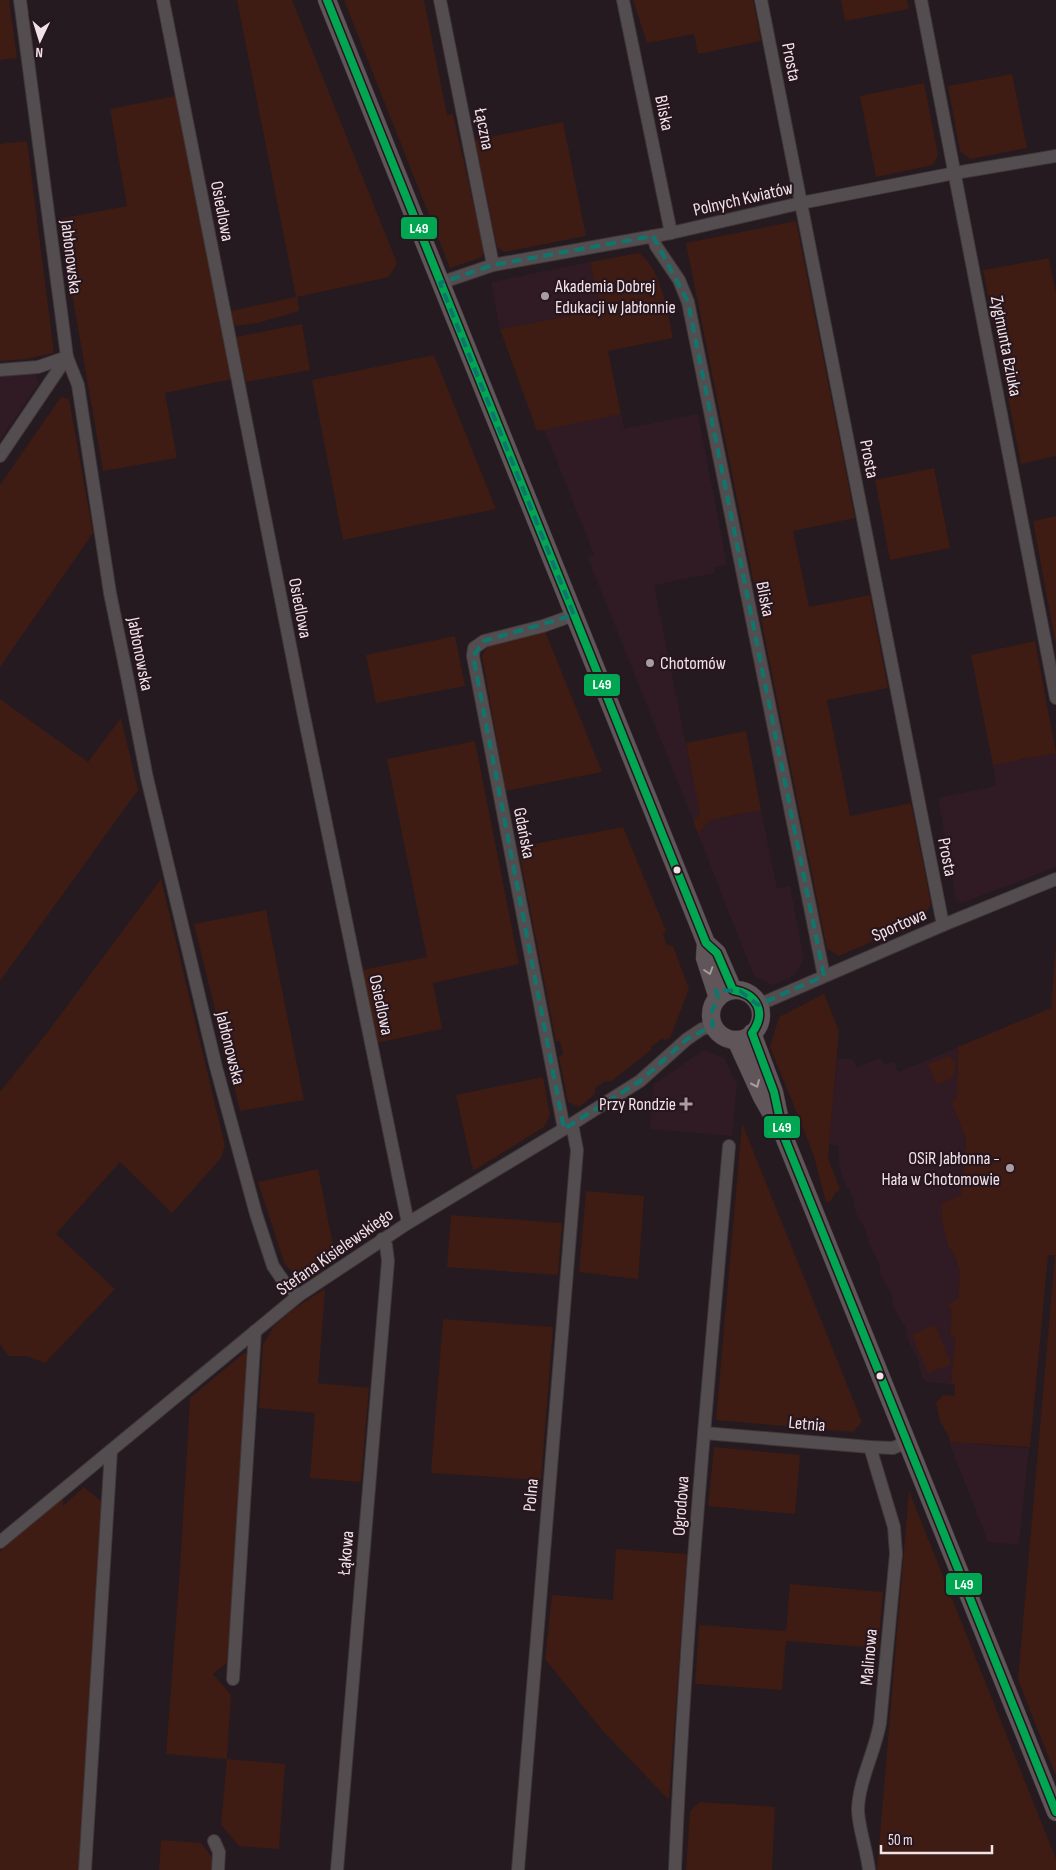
<svg xmlns="http://www.w3.org/2000/svg" width="1056" height="1870" font-family="'Sofia Sans Condensed',sans-serif">
<style>
.built{fill:#301b25}
.green{fill:#3e1c13}
.lines{fill:none;stroke-linecap:round;stroke-linejoin:round}
.street-casing{stroke:#3e3639;stroke-width:14}
.secondary-casing{stroke:#3e3639;stroke-width:19}
.street{stroke:#544d50;stroke-width:12}
.secondary{stroke:#605659;stroke-width:18}
.bus-1-casing{stroke:#28161e;stroke-width:11}
.bus-1{stroke:#00a651;stroke-width:8}
.oneway{stroke:#a89ca0}
.marked{fill:none;stroke:#0f766e;stroke-width:4;stroke-dasharray:10 6;stroke-linejoin:round}
.poi-dot{fill:#a99da2;stroke:#28161e;stroke-width:2}
.bus-dot{fill:#f0e3e8;stroke:#28161e;stroke-width:2}
.labels{text-anchor:middle;dominant-baseline:central;stroke-width:4.5;stroke-linejoin:round;paint-order:stroke}
.street-label{font-size:18px;fill:#f0e3e8;stroke:#28161e}
.poi-label{font-size:18px;fill:#f0e3e8;stroke:#28161e;text-anchor:start}
.line-badge{stroke:#28161e;stroke-width:2}
.badge-label{font-size:14px;text-anchor:middle;font-weight:bold;fill:#fff}
</style>
<rect width="100%" height="100%" fill="#241a1f"/>
<g class="built">
<path d="M590,262L600,310L500,329L491,282Z"/>
<path d="M35,374L39,383L0,440V377Z"/>
<path d="M621,414L624,429L698,414L727,565L714,567L715,573L654,585L700,815L693,820L587,556L594,554L544,429Z"/>
<path d="M1056,753V867L962,903L956,899L938,798L996,786L993,765Z"/>
<path d="M761,810L777,889L790,886L804,959L795,975L773,985L754,976L698,834L710,820Z"/>
<path d="M958,1047L957,1099L951,1102L966,1139L961,1196L941,1204L942,1222L948,1246L956,1259L960,1273L958,1300L948,1304L952,1312L950,1336H955L951,1384L926,1382L922,1377L918,1359L909,1343L905,1326L894,1309L891,1293L882,1278L878,1261L870,1246L865,1229L856,1213L852,1195L843,1180L839,1163V1146L829,1144L837,1059H853L857,1067L881,1058L884,1065L894,1062L898,1072Z"/>
<path d="M704,1050L724,1058L737,1085L732,1136L650,1129L653,1085Z"/>
<path d="M949,1442L1029,1448L1019,1545L988,1542Z"/>
</g>
<g class="green">
<path d="M0,0H9L17,58L0,60Z"/>
<path d="M237,0H292L397,263L389,277L297,297L299,311L258,323L234,326L231,311L296,297Z"/>
<path d="M344,0H424L447,115L453,114L484,250L482,257L450,268Z"/>
<path d="M633,0H753L761,41L698,54L694,34L647,43Z"/>
<path d="M841,0H907L909,9L845,21Z"/>
<path d="M1012,74L1027,148L970,159L960,151L948,86Z"/>
<path d="M924,83L938,155L933,165L876,177L860,96Z"/>
<path d="M175,96L232,379L165,393L177,458L103,471L59,219L127,206L110,109Z"/>
<path d="M563,122L586,236L504,252L497,247L475,140Z"/>
<path d="M27,141L54,353L26,359L0,361V144Z"/>
<path d="M796,221L855,518L793,531L809,607L870,595L888,688L827,700L850,816L911,803L931,904L922,920L839,956L827,949L686,243Z"/>
<path d="M639,253C661,269 668,312 673,338L608,351L621,414L537,431L500,329L600,310L590,262Z"/>
<path d="M1049,258L1056,294V456L1021,464L983,270Z"/>
<path d="M302,324L310,370L246,382L236,337Z"/>
<path d="M434,355L496,509L343,540L312,380Z"/>
<path d="M61,397L69,399L93,533L0,667V485Z"/>
<path d="M934,468L950,548L890,560L875,480Z"/>
<path d="M1056,516V646L1033,521Z"/>
<path d="M545,631L602,772L506,791L482,656L488,646Z"/>
<path d="M455,636L465,686L376,703L366,655Z"/>
<path d="M1035,641L1056,753L993,765L971,655Z"/>
<path d="M0,699L88,762L121,718L138,790L0,981Z"/>
<path d="M746,731L761,810L710,820L698,834L693,820L700,815L686,743Z"/>
<path d="M475,741L519,964L433,983L442,1029L376,1043L362,970L427,957L387,759Z"/>
<path d="M623,827L666,931L663,934L667,945L673,946L689,989L670,1038L665,1040L662,1039L652,1046L651,1050L610,1082L606,1081L595,1088V1094L579,1107L568,1102L559,1057L563,1054L560,1041H556L518,847Z"/>
<path d="M161,879L225,1146L221,1158L172,1213L120,1162L56,1234L115,1289L45,1363L27,1356H9L0,1344V1092L50,1029Z"/>
<path d="M266,910L304,1100L240,1111L194,924Z"/>
<path d="M1056,944V1776L1018,1680L1055,1255H1048L1030,1447L950,1442L949,1437L940,1421L936,1403L943,1395L954,1396L955,1385L951,1384L955,1337L950,1336L952,1312L948,1304L958,1299L960,1273L956,1259L948,1246L942,1222L941,1204L961,1195L966,1139L951,1102L957,1099L958,1047L1051,1008Z"/>
<path d="M824,994L839,1031L828,1158L840,1189L835,1193L831,1201L826,1202L813,1153L770,1047L779,1017Z"/>
<path d="M948,1056L955,1061L954,1077L937,1085L928,1064Z"/>
<path d="M543,1077L550,1115L544,1127L473,1171L456,1095Z"/>
<path d="M742,1123L862,1422L853,1432L716,1420Z"/>
<path d="M318,1169L335,1255C318,1266 304,1283 285,1265L258,1182Z"/>
<path d="M586,1191L644,1196L638,1279L579,1272Z"/>
<path d="M451,1215L562,1223L558,1275L447,1267Z"/>
<path d="M325,1289L318,1383L369,1388L361,1482L310,1478L315,1413L259,1408L263,1345L274,1326L295,1308Z"/>
<path d="M443,1319L553,1327L541,1480L431,1473Z"/>
<path d="M935,1325L951,1364L928,1373L912,1335Z"/>
<path d="M244,1353L250,1355L227,1663L213,1674L231,1695L227,1759L285,1764L279,1849L239,1846L221,1825L227,1759L166,1754L180,1569L190,1398Z"/>
<path d="M714,1447L800,1455L795,1514L708,1506Z"/>
<path d="M84,1487L102,1502L79,1870H0V1551L63,1497V1506Z"/>
<path d="M909,1491L1056,1859V1870H877Z"/>
<path d="M616,1549L687,1554L669,1800L602,1730L545,1659L552,1595L613,1600Z"/>
<path d="M790,1584L883,1592L878,1648L786,1641L782,1690L695,1684L699,1625L786,1631Z"/>
<path d="M700,1802L775,1807L772,1870H686L690,1811Z"/>
<path d="M161,1840L201,1843L212,1857L211,1870H159Z"/>
</g>
<g class="lines">
<g class="street-casing">
<g id="street">
<path d="M20,0L67,357L78,385L110,593L128,681L147,778L216,1067L256,1214L273,1266L284,1282L298,1296"/>
<path d="M163,0L303,711L408,1223"/>
<path d="M440,0L493,265"/>
<path d="M623,0L671,233"/>
<path d="M761,0L943,925"/>
<path d="M921,0L1056,698"/>
<path d="M653,236L656,246L679,280L688,302L824,976"/>
<path d="M440,283L493,265L671,233L801,203L955,173L1056,156"/>
<path d="M0,370L38,367L67,357"/>
<path d="M0,456L67,357"/>
<path d="M758,1005L943,925L1056,879"/>
<path d="M564,1129L473,656L474,648L484,641L543,626L574,615"/>
<path d="M704,1433L870,1447L893,1448L907,1442"/>
<path d="M0,1542L298,1296L408,1223L564,1129L640,1081L687,1039L702,1029L713,1026"/>
<path d="M233,1679L255,1331"/>
<path d="M214,1841L219,1852L218,1870"/>
<path d="M85,1870L111,1451"/>
<path d="M337,1870L388,1261L386,1245L382,1239"/>
<path d="M518,1870L577,1150L572,1124"/>
<path d="M675,1870C685,1628 708,1387 729,1146"/>
<path d="M869,1870C867,1851 858,1826 858,1809C859,1780 875,1752 880,1723L896,1554L894,1527L870,1447"/>
</g>
</g>
<g class="secondary-casing">
<g id="secondary">
<path d="M327,0L706,943L717,953L733,990"/>
<path d="M706,943L705,958L718,998"/>
<circle cx="736" cy="1015" r="25"/>
<path d="M752,1033L774,1092L779,1116"/>
<path d="M736,1040L762,1097L783,1134L1056,1812"/>
</g>
</g>
<use href="#street" class="street"/>
<use href="#secondary" class="secondary"/>
<g class="bus-1-casing">
<path id="bus-1" d="M327,0L706,943L717,953L733,990C757,994 767,1012 752,1033L774,1092L783,1134L1056,1812"/>
</g>
<use href="#bus-1" class="bus-1"/>
</g>
<defs><path id="oneway-chevron" d="M-2-3.5L2.5 0L-2 3.5" fill="none" stroke-width="1.6" stroke-linecap="round" stroke-linejoin="round" transform="scale(1.25)"/></defs>
<g class="oneway">
<use href="#oneway-chevron" transform="translate(709 971) rotate(72)"/>
<use href="#oneway-chevron" transform="translate(756 1084) rotate(66)"/>
</g>
<path class="marked" d="M653,236L688,302L824,976L758,1005L740,991L716,990L718,998L711,1013L713,1026L687,1039L640,1081L564,1129L473,656L484,641L574,615L440,283L493,265Z"/>
<g class="poi-dot">
<circle cx="545" cy="296" r="5"/>
<circle cx="650" cy="663" r="5"/>
<path d="M683.5 1096.5h5v5h5v5h-5v5h-5v-5h-5v-5h5z"/>
<circle cx="1010" cy="1168" r="5"/>
</g>
<g class="bus-dot">
<circle cx="677" cy="870" r="4.5"/>
<circle cx="880" cy="1376" r="4.5"/>
</g>
<g class="labels">
<g class="street-label">
<text transform="translate(791 62) rotate(79)">Prosta</text>
<text transform="translate(664 113) rotate(78)">Bliska</text>
<text transform="translate(484 129) rotate(79)">Łączna</text>
<text transform="translate(743 199) rotate(-13)">Polnych Kwiatów</text>
<text transform="translate(222 211) rotate(79)">Osiedlowa</text>
<text transform="translate(71 257) rotate(83)">Jabłonowska</text>
<text transform="translate(1006 346) rotate(79)">Zygmunta Bziuka</text>
<text transform="translate(869 459) rotate(79)">Prosta</text>
<text transform="translate(765 599) rotate(79)">Bliska</text>
<text transform="translate(300 608) rotate(79)">Osiedlowa</text>
<text transform="translate(140 654) rotate(79)">Jabłonowska</text>
<text transform="translate(524 833) rotate(79)">Gdańska</text>
<text transform="translate(947 857) rotate(79)">Prosta</text>
<text transform="translate(899 925) rotate(-24)">Sportowa</text>
<text transform="translate(381 1005) rotate(78)">Osiedlowa</text>
<text transform="translate(230 1048) rotate(76)">Jabłonowska</text>
<text transform="translate(335 1252) rotate(-35)">Stefana Kisielewskiego</text>
<text transform="translate(807 1424) rotate(5)">Letnia</text>
<text transform="translate(531 1495) rotate(-85)">Polna</text>
<text transform="translate(681 1506) rotate(-86)">Ogrodowa</text>
<text transform="translate(346 1553) rotate(-85)">Łąkowa</text>
<text transform="translate(869 1657) rotate(-85)">Malinowa</text>
</g>
<g class="poi-label">
<text x="555" y="286">Akademia Dobrej<tspan x="555" dy="21">Edukacji w Jabłonnie</tspan></text>
<text x="660" y="663">Chotomów</text>
<text x="676" y="1104" text-anchor="end">Przy Rondzie</text>
<text x="1000" y="1158" text-anchor="end">OSiR Jabłonna -<tspan x="1000" dy="21">Hała w Chotomowie</tspan></text>
</g>
</g>
<g class="line-badge">
<rect x="400" y="216" width="38" height="24" rx="5" fill="#00a651"/>
<rect x="583" y="673" width="38" height="24" rx="5" fill="#00a651"/>
<rect x="763" y="1115" width="38" height="24" rx="5" fill="#00a651"/>
<rect x="945" y="1572" width="38" height="24" rx="5" fill="#00a651"/>
</g>
<g class="badge-label">
<text x="419" y="233">L49</text>
<text x="602" y="689">L49</text>
<text x="782" y="1132">L49</text>
<text x="964" y="1589">L49</text>
</g>
<g transform="translate(40 40) rotate(184)" stroke="#28161e" stroke-width="4" paint-order="stroke">
<path d="M0-4L9 19L0 12L-9 19Z" fill="#f0e3e8"/>
<text y="-8" font-size="14" font-weight="bold" text-anchor="middle" fill="#f0e3e8">N</text>
</g>
<path d="M881 1845v8h111v-8" fill="none" stroke="#f0e3e8" stroke-width="2.5"/>
<text x="888" y="1845" font-size="15" fill="#f0e3e8" stroke="#28161e" stroke-width="4" paint-order="stroke">50 m</text>
</svg>
